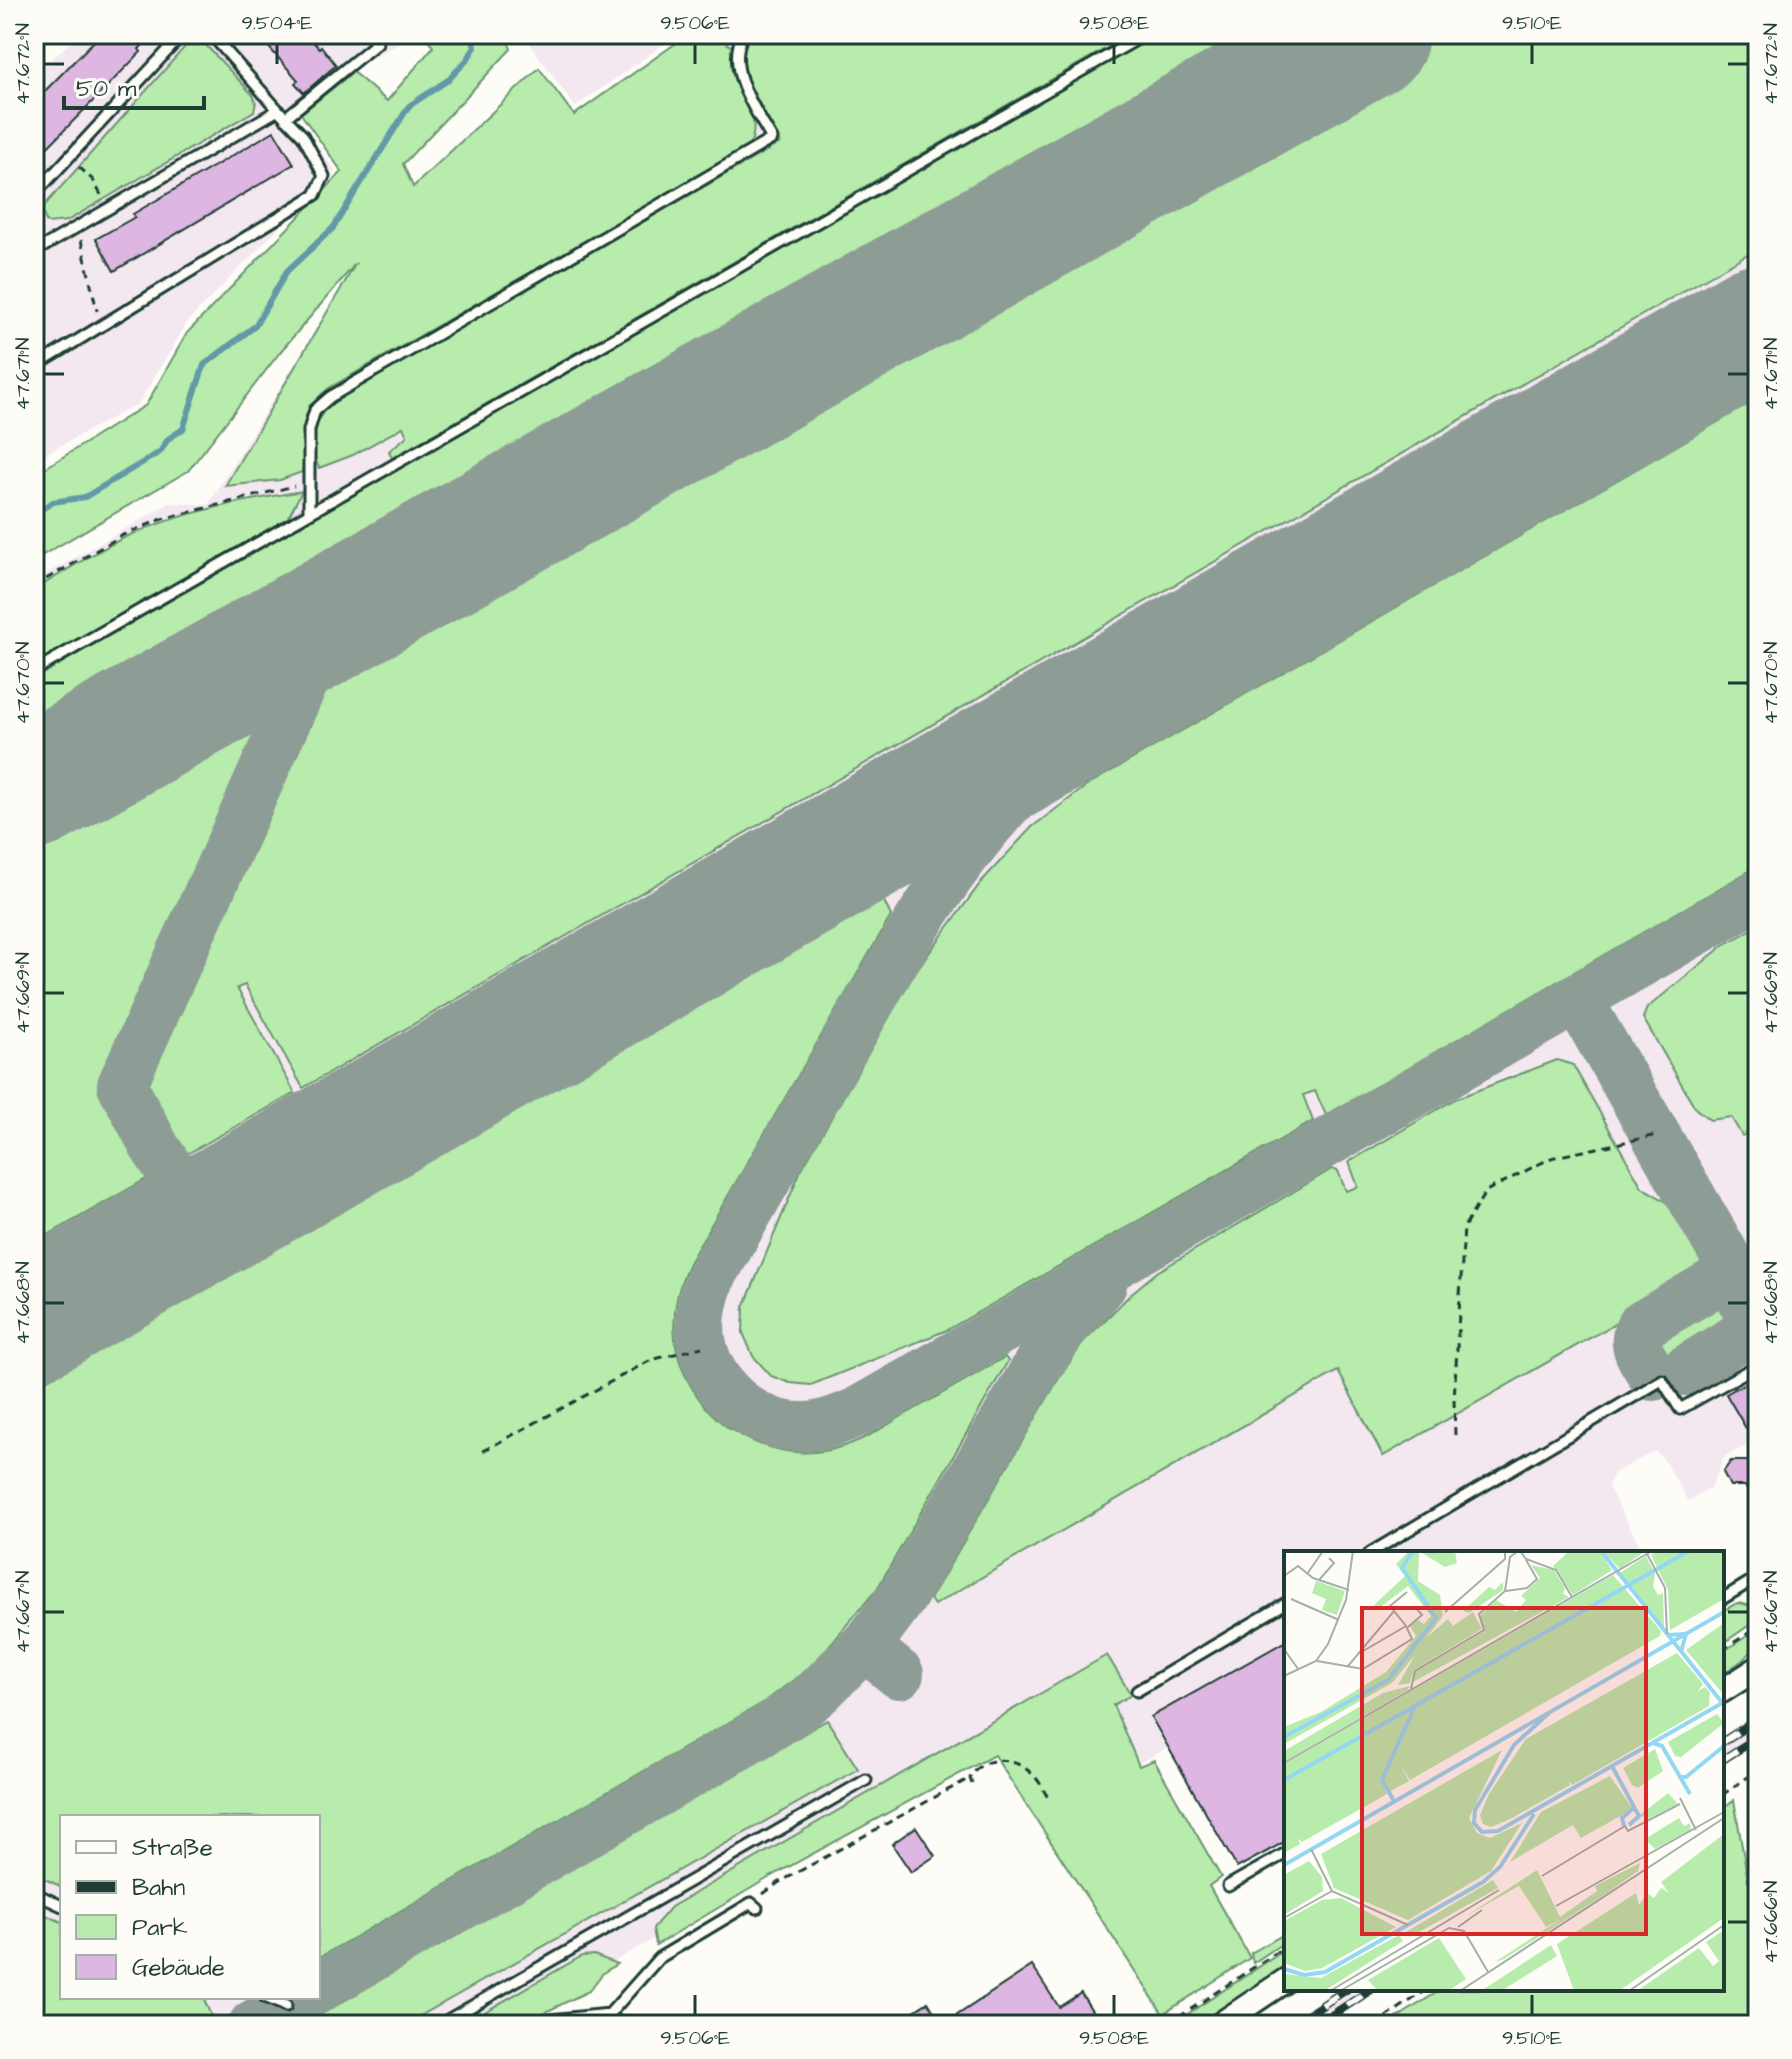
<svg xmlns="http://www.w3.org/2000/svg" width="1792" height="2059" font-family="'Architects Daughter',sans-serif">
<style>
.built{fill:#f3e7f0;fill-rule:evenodd}
.green{fill:#b7ecad;stroke:#6b9470;stroke-width:2}
.lines{fill:none;stroke-linecap:round;stroke-linejoin:round}
.stream{stroke:#6499a7;stroke-width:6}
.taxiway{stroke:#8e9c96;stroke-width:50}
.runway{stroke:#8e9c96;stroke-width:126}
.building{fill:#ddb7e1;stroke:#1f3d34;stroke-width:2}
.service-casing{stroke:#1f3d34;stroke-width:15}
.minor-casing{stroke:#1f3d34;stroke-width:24}
.tertiary-casing{stroke:#1f3d34;stroke-width:28}
.path{stroke:#1f3d34;stroke-width:3;stroke-dasharray:8 6;stroke-linecap:butt}
.service{stroke:#fdfcf7;stroke-width:9}
.minor{stroke:#fdfcf7;stroke-width:18}
.tertiary{stroke:#fdfcf7;stroke-width:22}
.rail-casing{stroke:#1f3d34;stroke-width:9}
.rail{stroke:#fdfcf7;stroke-width:6;stroke-dasharray:18;stroke-linecap:butt}
.ticks{fill:none;stroke:#1f3d34;stroke-width:3}
.inset-river{fill:none;stroke:#92d7f4;stroke-width:4}
.inset-road{fill:none;stroke:#a4b0a9;stroke-width:2}
.view{fill:#d62828;fill-opacity:0.15;stroke:#d62828;stroke-width:4}
.inset-edge{fill:none;stroke:#1f3d34;stroke-width:4}
.neatline{fill:none;stroke:#1f3d34;stroke-width:3}
.ticks-label{font-size:20px;text-anchor:middle;fill:#1f3d34}
</style>
<rect width="100%" height="100%" fill="#fdfcf7"/>
<filter id="ink" filterUnits="userSpaceOnUse"><feTurbulence type="fractalNoise" baseFrequency=".0125" numOctaves="2"/><feDisplacementMap in="SourceGraphic" scale="16" xChannelSelector="R" yChannelSelector="G"/><feConvolveMatrix kernelMatrix="1 2 1 2 8 2 1 2 1" color-interpolation-filters="sRGB"/></filter>
<g filter="url(#ink)">
<g class="built">
<path d="M79,34H414L287,106L335,170L188,321L139,403L34,460V59L48,63Z"/>
<path d="M523,34H678L575,107Z"/>
<path d="M694,34H1758V1449L1747,1446L1725,1456L1711,1487L1688,1501L1663,1458L1655,1451L1614,1473L1608,1487L1644,1553H1286V1682L1140,1763L1096,1685L503,2025H34V581L170,503L208,505L391,207L573,120ZM62,1817H318V1997H62Z"/>
<path d="M1758,1716V1742L1722,1766V1739Z"/>
<path d="M1341,1989H1381L1326,2025H1286Z"/>
</g>
<g class="green">
<path d="M425,34H505L511,49L403,164L413,187L539,68L574,115L689,34H714L732,47C732,54 731,61 733,67C739,93 766,124 747,148L329,388C290,418 311,433 302,472L280,480L225,486L356,263L281,351L188,471L34,560V475L146,405L187,333L342,172L301,114L353,72L387,101L433,47Z"/>
<path d="M747,34H1131L392,458L389,451L407,436L403,427L353,455L319,468C307,443 314,420 332,401L780,143L745,76L741,54Z"/>
<path d="M1155,34H1758V248L303,1088L245,985L237,988L295,1093L171,1163L141,1125L130,1132L153,1175L34,1243V679Z"/>
<path d="M195,39L201,40L253,95L256,102L254,111L67,221L47,223L42,212L45,205L190,41Z"/>
<path d="M1758,399V866L1326,1115L1315,1091L1303,1095L1313,1121L947,1330L811,1385L790,1383L771,1376L753,1356L743,1333L744,1307L800,1172L915,972L982,881L1032,827L1089,784Z"/>
<path d="M302,491L288,518L34,664V590C65,571 97,550 130,535C183,511 244,501 302,491Z"/>
<path d="M882,897L891,916L689,1263C670,1303 668,1347 691,1386C721,1439 786,1465 844,1446C866,1439 885,1426 904,1415C938,1396 972,1376 1005,1357L1008,1361L877,1589L813,1665L766,1701L318,1958V1817H62V1887L34,1874V1387Z"/>
<path d="M1758,926V1127L1742,1136L1731,1117L1710,1120L1696,1109L1643,1018L1647,1008L1724,945Z"/>
<path d="M1557,1060L1573,1065L1642,1187L1675,1207L1711,1269L1383,1456L1338,1371L934,1605L930,1599L1059,1378L1085,1340L1133,1292L1157,1272L1332,1169L1338,1171L1346,1191L1358,1187L1349,1162L1455,1099Z"/>
<path d="M1716,1298L1729,1306L1736,1318L1733,1329L1657,1371L1645,1346L1648,1335Z"/>
<path d="M1737,1603C1748,1604 1757,1607 1758,1619L1722,1644V1611Z"/>
<path d="M1755,1631L1758,1632C1758,1653 1738,1664 1722,1674V1652Z"/>
<path d="M1107,1655L1131,1695L1113,1705L1139,1766L1154,1760L1221,1877L1209,1886L1250,1958L1163,2014L994,1755L770,1877L656,1945L653,1928L671,1907Z"/>
<path d="M827,1720L858,1769L404,2025H303Z"/>
<path d="M1734,1800L1748,1881L1758,1867V1895L1753,1893L1758,1903V2025H1386L1442,1989H1722V1808Z"/>
<path d="M34,1910L62,1922V1997H203L212,2018L199,2025H34Z"/>
<path d="M1286,1933V1941L1253,1963L1251,1953Z"/>
<path d="M1286,1949V1971L1205,2025H1171Z"/>
<path d="M594,1955L617,1964L603,1973L589,1991L519,2025H462L582,1956Z"/>
</g>
<g class="lines">
<path class="stream" d="M34,514L53,502L85,497L160,452L168,439L183,429L204,365L255,326L287,271L333,228L409,106L448,80L467,60L475,47L472,34"/>
<g class="taxiway">
<path d="M1178,660C1124,699 1070,739 1023,787C951,861 901,948 850,1036C803,1117 756,1197 710,1279C702,1300 697,1322 702,1345C712,1392 759,1429 806,1427C825,1426 842,1419 859,1411L1758,895"/>
<path d="M1578,1000L1727,1259C1729,1268 1731,1276 1734,1285C1741,1302 1756,1314 1746,1333L1684,1371"/>
<path d="M203,1220L156,1149L122,1085L333,617"/>
<path d="M1653,1376C1643,1359 1630,1345 1641,1326L1719,1280L1725,1275L1727,1259"/>
<path d="M860,1652L873,1653L899,1674"/>
<path d="M318,1988L760,1733L795,1711L819,1691L870,1640L902,1597L1037,1366L1065,1326L1102,1285"/>
<path d="M253,2025L302,1997"/>
</g>
<g class="runway">
<path d="M34,786L1366,34"/>
<path d="M34,1317L1758,327"/>
</g>
</g>
<g class="building">
<path d="M101,34H153L139,49L141,52L34,161V109L42,101L38,98Z"/>
<path d="M257,34H306L319,48L321,46L336,65L304,93L295,83L298,80Z"/>
<path d="M274,131L294,164L114,271L96,239L135,217L133,214Z"/>
<path d="M1758,1376V1449L1726,1394Z"/>
<path d="M1731,1461H1758V1510L1745,1486H1730L1723,1472Z"/>
<path d="M1286,1641V1841L1237,1868L1151,1717Z"/>
<path d="M916,1827L935,1856L911,1872L892,1844Z"/>
<path d="M1032,1966L1059,2007L1081,1993L1101,2025H893L928,2002L942,2025Z"/>
</g>
<g class="lines">
<g class="service-casing">
<g id="service">
<path d="M285,118L377,43L369,34"/>
<path d="M34,195L183,34"/>
<path d="M34,252L278,110L211,34"/>
<path d="M34,367L315,195L324,176L303,136L278,110"/>
<path d="M309,512V430L315,410L330,397L772,139C755,109 725,69 743,34"/>
<path d="M34,671L1146,34"/>
<path d="M1370,1553L1662,1380L1680,1409L1758,1365"/>
<path d="M1722,1599L1758,1577"/>
<path d="M1137,1691L1286,1603"/>
<path d="M1228,1886L1286,1853"/>
<path d="M34,1893L62,1906"/>
<path d="M265,1997L286,2006"/>
<path d="M605,2019L659,1958L751,1903L757,1908"/>
<path d="M439,2025L866,1780"/>
</g>
</g>
<g class="minor-casing">
<path id="minor" d="M545,2025L605,2019L615,2025"/>
</g>
<g class="tertiary-casing">
<g id="tertiary">
<path d="M1722,1691L1758,1668"/>
<path d="M1219,2025L1286,1980"/>
</g>
</g>
<g class="path">
<path d="M79,167L93,180L101,195"/>
<path d="M81,240L97,311"/>
<path d="M34,586L123,535L162,519L294,486"/>
<path d="M1455,1435L1454,1400L1464,1227L1486,1191L1551,1158L1657,1135"/>
<path d="M483,1451L651,1360L702,1347"/>
<path d="M1722,1650L1758,1627"/>
<path d="M972,1784L970,1778C984,1753 1017,1756 1035,1777C1041,1783 1044,1792 1049,1799"/>
<path d="M1722,1795L1758,1770"/>
<path d="M763,1894L778,1883L970,1778"/>
<path d="M1167,2025L1286,1946"/>
<path d="M1374,2025L1428,1989"/>
</g>
<use href="#service" class="service"/>
<use href="#minor" class="minor"/>
<use href="#tertiary" class="tertiary"/>
<g class="rail-casing">
<g id="rail">
<path d="M1722,1742L1758,1719"/>
<path d="M1722,1760L1758,1737"/>
<path d="M1292,2025L1347,1989"/>
<path d="M1317,2025L1372,1989"/>
</g>
</g>
<use href="#rail" class="rail"/>
</g>
</g>
<path class="ticks" d="M277,44V64M695,44V64M1114,44V64M1532,44V64M44,64H64M1728,64H1748M44,374H64M1728,374H1748M44,683H64M1728,683H1748M44,993H64M1728,993H1748M44,1303H64M1728,1303H1748M44,1612H64M1728,1612H1748M1728,1922H1748M695,1995V2015M1114,1995V2015M1532,1995V2015"/>
<g transform="translate(1284 1551)">
<rect width="440" height="440" fill="#fdfcf7"/>
<path d="M125,0H135L134,30L156,44L159,65L143,86L164,68L169,75L189,61L198,78L130,119L126,132L114,134L131,104L108,132L0,193V176L37,161L102,121L132,85L126,75L134,69L140,73L147,65L124,35L95,57L90,54L121,25L112,13ZM135,0H171L173,12L161,16ZM285,0H315L328,19L289,44L269,15ZM319,0H360V1L336,18ZM373,0H440V48L386,79L384,39L367,4ZM362,5L371,23L369,36L374,44L379,42L380,76L336,22ZM247,14L270,19L281,37L279,43L285,46L129,131V122L201,80L195,66L212,49L232,61L242,49L237,45L256,27ZM329,24L377,80L376,85L126,229L116,213L125,230L105,241L100,235L103,243L18,291L14,287L16,293L0,302V213ZM32,30L61,40L53,64L38,59L42,48L28,42ZM219,31V39L185,62L179,60L205,36L211,39ZM440,72V144L402,99ZM393,102L419,133L414,140L421,136L426,141L425,155L288,234L285,230L286,234L228,267L207,276L199,273L196,264L205,243L242,188ZM126,135L124,139L0,211V200L99,142ZM433,163L440,172L397,206L391,205L384,191ZM371,198L379,220L354,237L348,234L339,217ZM218,199L185,267L193,282L206,287L238,272L207,320L124,369L50,337L37,303ZM326,225L349,258L297,287L289,274L226,311L257,261ZM384,242L394,253L364,268L356,264ZM395,267L400,275L406,272L407,280L371,298L361,288ZM440,283V367L335,440H290L273,393L352,342L355,354L363,342L370,347L377,337L385,342L377,331ZM25,310L38,326L39,340L0,364V324ZM356,312L354,320L323,342L220,408L211,411L277,368L262,376L235,335L182,365L253,319L276,366L313,340L311,335ZM209,329L214,337L126,386L122,381ZM57,347L112,376L38,417L21,420L0,412V370L38,349ZM440,379V440H353L415,397L429,415L435,410L422,391ZM115,384L119,390L40,440L0,438V423L37,427ZM155,387L182,428L164,440H94L84,429ZM267,394L273,405L217,440H197Z" fill="#b7ecad"/>
<path class="inset-river" d="M317,0L440,154M384,84L402,83L397,101M265,162L230,194L191,259L190,272L198,281L214,280L440,151M0,186L104,129L152,67L118,17L129,0M369,192L378,195L406,243M328,215L355,265L345,274M396,226H402L440,195M0,229L405,0M110,250L98,229L131,155M340,275L338,267L351,256M0,314L440,61M0,418L20,424L41,421L199,331L216,316L250,263"/>
<path class="inset-road" d="M236,0L242,8L272,19L288,46M362,1L381,37L383,83M23,23L39,0M0,25L14,15L29,27L65,39M35,29L50,12L45,7M222,40L243,37L253,28L242,9M7,48L55,69M110,60L106,55L123,41M161,61L221,8V0M124,76L138,64L132,57M0,98L14,118M33,110L79,118L128,88L122,75M64,115L110,60L122,75L74,103M0,125L32,110L44,93L62,49L69,0M127,138L131,120L200,79L195,63L221,40L226,6L234,0M0,212L368,0M396,247L412,279M27,298L48,340M258,325L341,275L344,280L396,253M272,355L440,261M0,367L48,340L124,374M174,376L198,359M46,440L215,339M56,440L165,377L180,380L204,421M176,440L440,267M345,440L440,374"/>
<path class="view" d="M78,57H362V383H78Z"/>
<rect width="440" height="440" class="inset-edge"/>
</g>
<rect width="1792" height="2059" fill="none" stroke="#fdfcf7" stroke-width="88"/>
<rect x="60" y="1815" width="260" height="184" fill="#fdfcf7" stroke="#a4b0a9" stroke-width="2"/>
<rect x="76" y="1841" width="40" height="12" fill="#fdfcf7" stroke="#a4b0a9" stroke-width="2"/>
<text x="132" y="1855" font-size="24" fill="#1f3d34">Straße</text>
<rect x="76" y="1881" width="40" height="12" fill="#1f3d34" stroke="#a4b0a9" stroke-width="2"/>
<text x="132" y="1895" font-size="24" fill="#1f3d34">Bahn</text>
<rect x="76" y="1915" width="40" height="24" fill="#b7ecad" stroke="#a4b0a9" stroke-width="2"/>
<text x="132" y="1935" font-size="24" fill="#1f3d34">Park</text>
<rect x="76" y="1955" width="40" height="24" fill="#ddb7e1" stroke="#a4b0a9" stroke-width="2"/>
<text x="132" y="1975" font-size="24" fill="#1f3d34">Gebäude</text>
<path d="M64 96v12h140v-12" fill="none" stroke="#1f3d34" stroke-width="4"/>
<text x="76" y="96" font-size="24" fill="#1f3d34" stroke="#fdfcf7" stroke-width="6" paint-order="stroke">50 m</text>
<rect x="44" y="44" width="1704" height="1971" class="neatline"/>
<g class="ticks-label">
<text x="277" y="29">9.504°E</text>
<text x="695" y="29">9.506°E</text>
<text x="1114" y="29">9.508°E</text>
<text x="1532" y="29">9.510°E</text>
<text transform="translate(22 64) rotate(-90)" y="7">47.672°N</text>
<text transform="translate(1770 64) rotate(-90)" y="7">47.672°N</text>
<text transform="translate(22 374) rotate(-90)" y="7">47.671°N</text>
<text transform="translate(1770 374) rotate(-90)" y="7">47.671°N</text>
<text transform="translate(22 683) rotate(-90)" y="7">47.670°N</text>
<text transform="translate(1770 683) rotate(-90)" y="7">47.670°N</text>
<text transform="translate(22 993) rotate(-90)" y="7">47.669°N</text>
<text transform="translate(1770 993) rotate(-90)" y="7">47.669°N</text>
<text transform="translate(22 1303) rotate(-90)" y="7">47.668°N</text>
<text transform="translate(1770 1303) rotate(-90)" y="7">47.668°N</text>
<text transform="translate(22 1612) rotate(-90)" y="7">47.667°N</text>
<text transform="translate(1770 1612) rotate(-90)" y="7">47.667°N</text>
<text transform="translate(1770 1922) rotate(-90)" y="7">47.666°N</text>
<text x="695" y="2044">9.506°E</text>
<text x="1114" y="2044">9.508°E</text>
<text x="1532" y="2044">9.510°E</text>
</g>
</svg>
